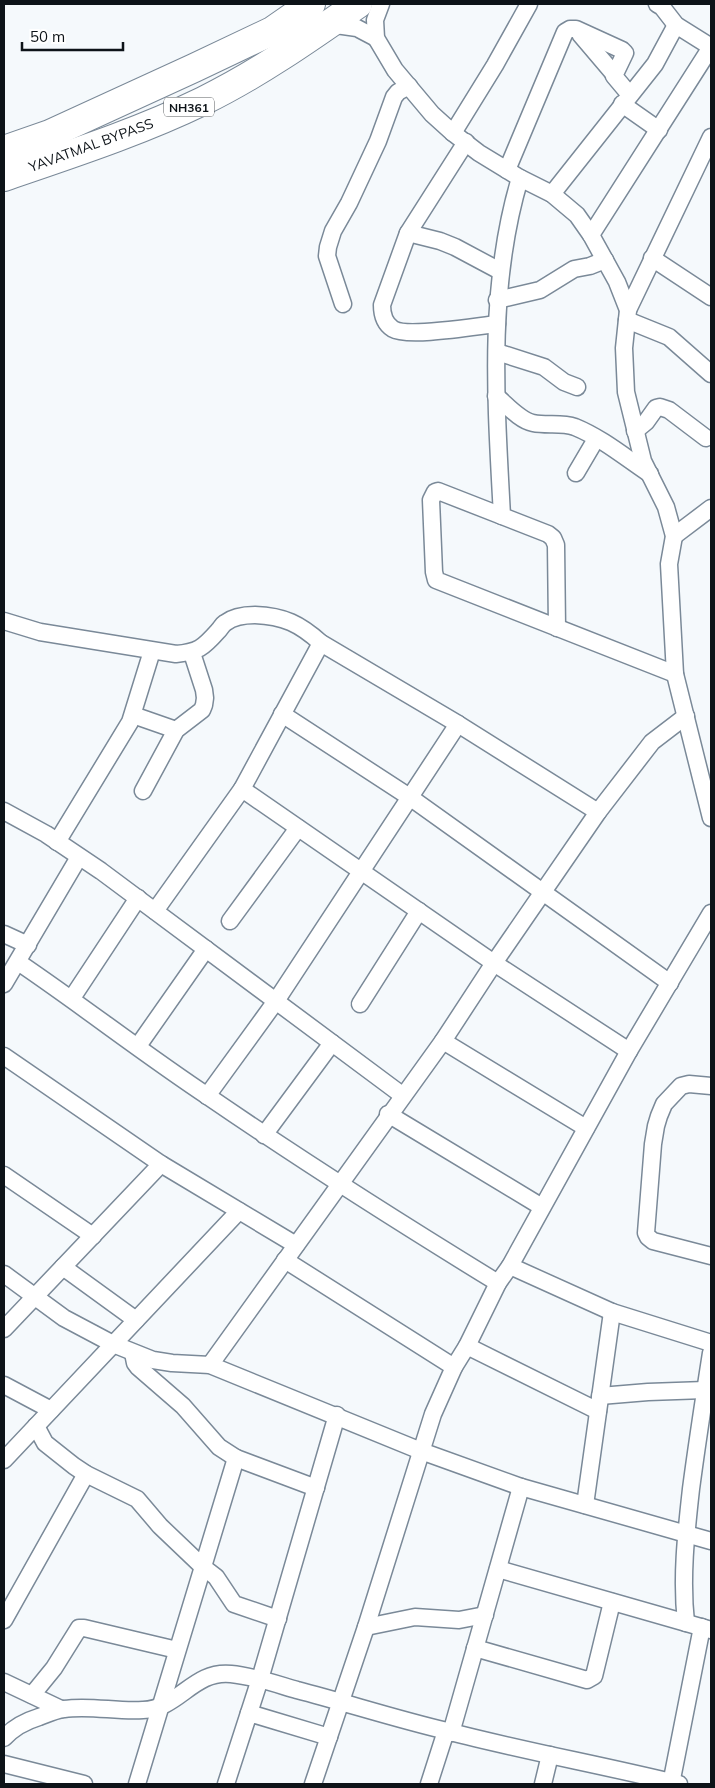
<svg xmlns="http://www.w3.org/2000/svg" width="715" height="1788" font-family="Mulish,sans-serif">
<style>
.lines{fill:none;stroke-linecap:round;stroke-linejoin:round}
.street-casing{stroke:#7a8998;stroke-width:19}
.highway-casing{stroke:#7a8998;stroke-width:30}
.street{stroke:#fff;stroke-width:16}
.highway{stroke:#fff;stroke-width:28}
.labels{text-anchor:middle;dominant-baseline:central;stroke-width:5;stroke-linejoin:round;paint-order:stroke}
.shield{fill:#fff;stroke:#565a5d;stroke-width:1}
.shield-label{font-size:12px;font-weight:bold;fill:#0d1318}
.street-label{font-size:14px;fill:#0d1318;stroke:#fff}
</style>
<rect width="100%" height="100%" fill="#f5f9fc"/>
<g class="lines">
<g class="street-casing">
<g id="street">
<path d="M381,4L375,20L376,38L395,70L432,114L453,133L479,153L520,178L552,194L577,215L591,235L617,282L628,310L624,348L626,392L643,461L666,507L674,536L669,564L675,674L711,818"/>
<path d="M329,24L357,28L376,38"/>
<path d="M580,34L614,74"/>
<path d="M622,104L659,130"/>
<path d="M453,133L495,65L529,4"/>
<path d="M466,142L408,233L382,305C382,315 385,324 393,329C408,338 477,326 497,324"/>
<path d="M507,170L565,32L570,29H576L622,50L625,53L614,76L630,95"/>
<path d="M520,178C487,288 496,403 502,516L548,534L553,538L556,545L557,628"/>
<path d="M552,194L655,64L676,25"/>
<path d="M408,233L440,241L455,247L500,271"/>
<path d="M591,235L711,47L676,25L662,7L657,4"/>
<path d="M652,258L711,297"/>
<path d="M497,300L540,290L574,269L590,266L605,260"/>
<path d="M343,304L327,256L328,247L333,231L349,203L378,141L394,97L398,92L409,86"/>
<path d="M628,310L711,137"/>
<path d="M627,320L669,337L711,374"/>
<path d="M497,352L544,367L564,382L577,387"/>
<path d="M496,396C506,404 519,420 533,423C547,426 561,422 575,427C602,438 626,458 650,474"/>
<path d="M635,431L646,422L656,408L660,407L669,410L706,438"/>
<path d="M576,473L596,439"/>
<path d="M502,516L438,491L435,492L431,500L434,572L436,580L675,674"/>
<path d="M674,536L711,508"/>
<path d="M4,621L40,632L176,654C198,652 203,648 218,631C221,628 222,625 225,623C234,616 245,615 255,615C284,616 300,624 321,643L458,724L598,812"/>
<path d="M282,714L411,798L670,983"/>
<path d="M133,715L176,730"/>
<path d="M242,789L494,963L629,1051"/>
<path d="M143,791L176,730L202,710L204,705L205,698L204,690L192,653"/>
<path d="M4,811L46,834L101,871L402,1095"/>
<path d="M57,842L130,722L152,651"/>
<path d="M155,911L242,789L321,643"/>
<path d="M230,921L298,828"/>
<path d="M4,934L28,945"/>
<path d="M18,962C83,1006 144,1054 209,1097C304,1162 400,1223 498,1283"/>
<path d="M4,984L79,857"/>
<path d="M72,998L138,898"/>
<path d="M360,1004L419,911"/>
<path d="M443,1041L586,1128"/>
<path d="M138,1046L206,949"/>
<path d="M4,1056L161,1164L296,1245"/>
<path d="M711,1086L689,1084L681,1086L664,1104L659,1116L656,1126L653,1144L646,1233L648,1237L653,1241L711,1256"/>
<path d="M207,1096L276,1001L458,724"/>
<path d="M388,1114L542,1207"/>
<path d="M264,1135L332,1043"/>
<path d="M4,1175L93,1236"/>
<path d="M285,1260L454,1367"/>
<path d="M510,1266L612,1312L711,1343"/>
<path d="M63,1267L136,1320"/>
<path d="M4,1274L64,1318L113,1344L153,1360L172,1363L210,1365L421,1451L521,1487L711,1541"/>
<path d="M4,1329L161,1164"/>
<path d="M467,1346L598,1411"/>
<path d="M133,1353L135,1363L138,1367L183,1406L219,1447L236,1458"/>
<path d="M210,1365L443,1041L494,963L598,812L652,742L686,716"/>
<path d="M4,1385L51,1410"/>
<path d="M600,1396L648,1392L705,1390"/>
<path d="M36,1426L45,1443L74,1466L86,1474L137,1499L160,1526L203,1567L216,1577L234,1604L278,1619"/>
<path d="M4,1460L239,1211"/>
<path d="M585,1505L612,1312"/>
<path d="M498,1569L711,1630"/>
<path d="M4,1620L86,1474"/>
<path d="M686,1623C681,1578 686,1534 691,1489C697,1443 704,1398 711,1353"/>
<path d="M366,1627L415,1617L459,1620L485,1615"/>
<path d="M475,1648L587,1680L594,1676L612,1602"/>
<path d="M4,1682L61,1709"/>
<path d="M32,1695L54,1668L79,1628H84L177,1650"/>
<path d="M249,1713L329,1737"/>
<path d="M451,1733L521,1487"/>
<path d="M4,1738C13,1728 26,1721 39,1717C47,1714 55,1710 64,1709C90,1705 117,1712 143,1710C179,1709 193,1670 231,1674C253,1676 276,1684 297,1690C347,1703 396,1719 447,1731C523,1751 602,1765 679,1784"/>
<path d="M4,1764L84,1784"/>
<path d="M137,1784L236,1458L316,1488"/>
<path d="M226,1784L260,1679L337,1415"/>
<path d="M313,1784L366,1627L433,1414L454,1367L467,1346L498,1283L510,1266L629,1051L711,913"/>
<path d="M429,1784L446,1731"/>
<path d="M543,1784L550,1755"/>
<path d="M671,1784L702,1627"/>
</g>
</g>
<g class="highway-casing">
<g id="highway">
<path d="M4,150L50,134L194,68L272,31L311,4"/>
<path d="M4,177C71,154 139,132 203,101C258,74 308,39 358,4"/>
</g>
</g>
<use href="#street" class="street"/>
<use href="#highway" class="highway"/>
</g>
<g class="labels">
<rect class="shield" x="164" y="97.5" width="50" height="19" rx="4"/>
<g class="shield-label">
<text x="189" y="107">NH361</text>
</g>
<g class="street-label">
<text transform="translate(91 145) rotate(-20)">YAVATMAL BYPASS</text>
</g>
</g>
<rect width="715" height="1788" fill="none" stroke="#0d1318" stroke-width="10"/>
<path d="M22 42v8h101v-8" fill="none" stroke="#0d1318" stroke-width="2.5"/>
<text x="30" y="42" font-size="15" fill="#0d1318" stroke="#ffffff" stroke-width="4" paint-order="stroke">50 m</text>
</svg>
